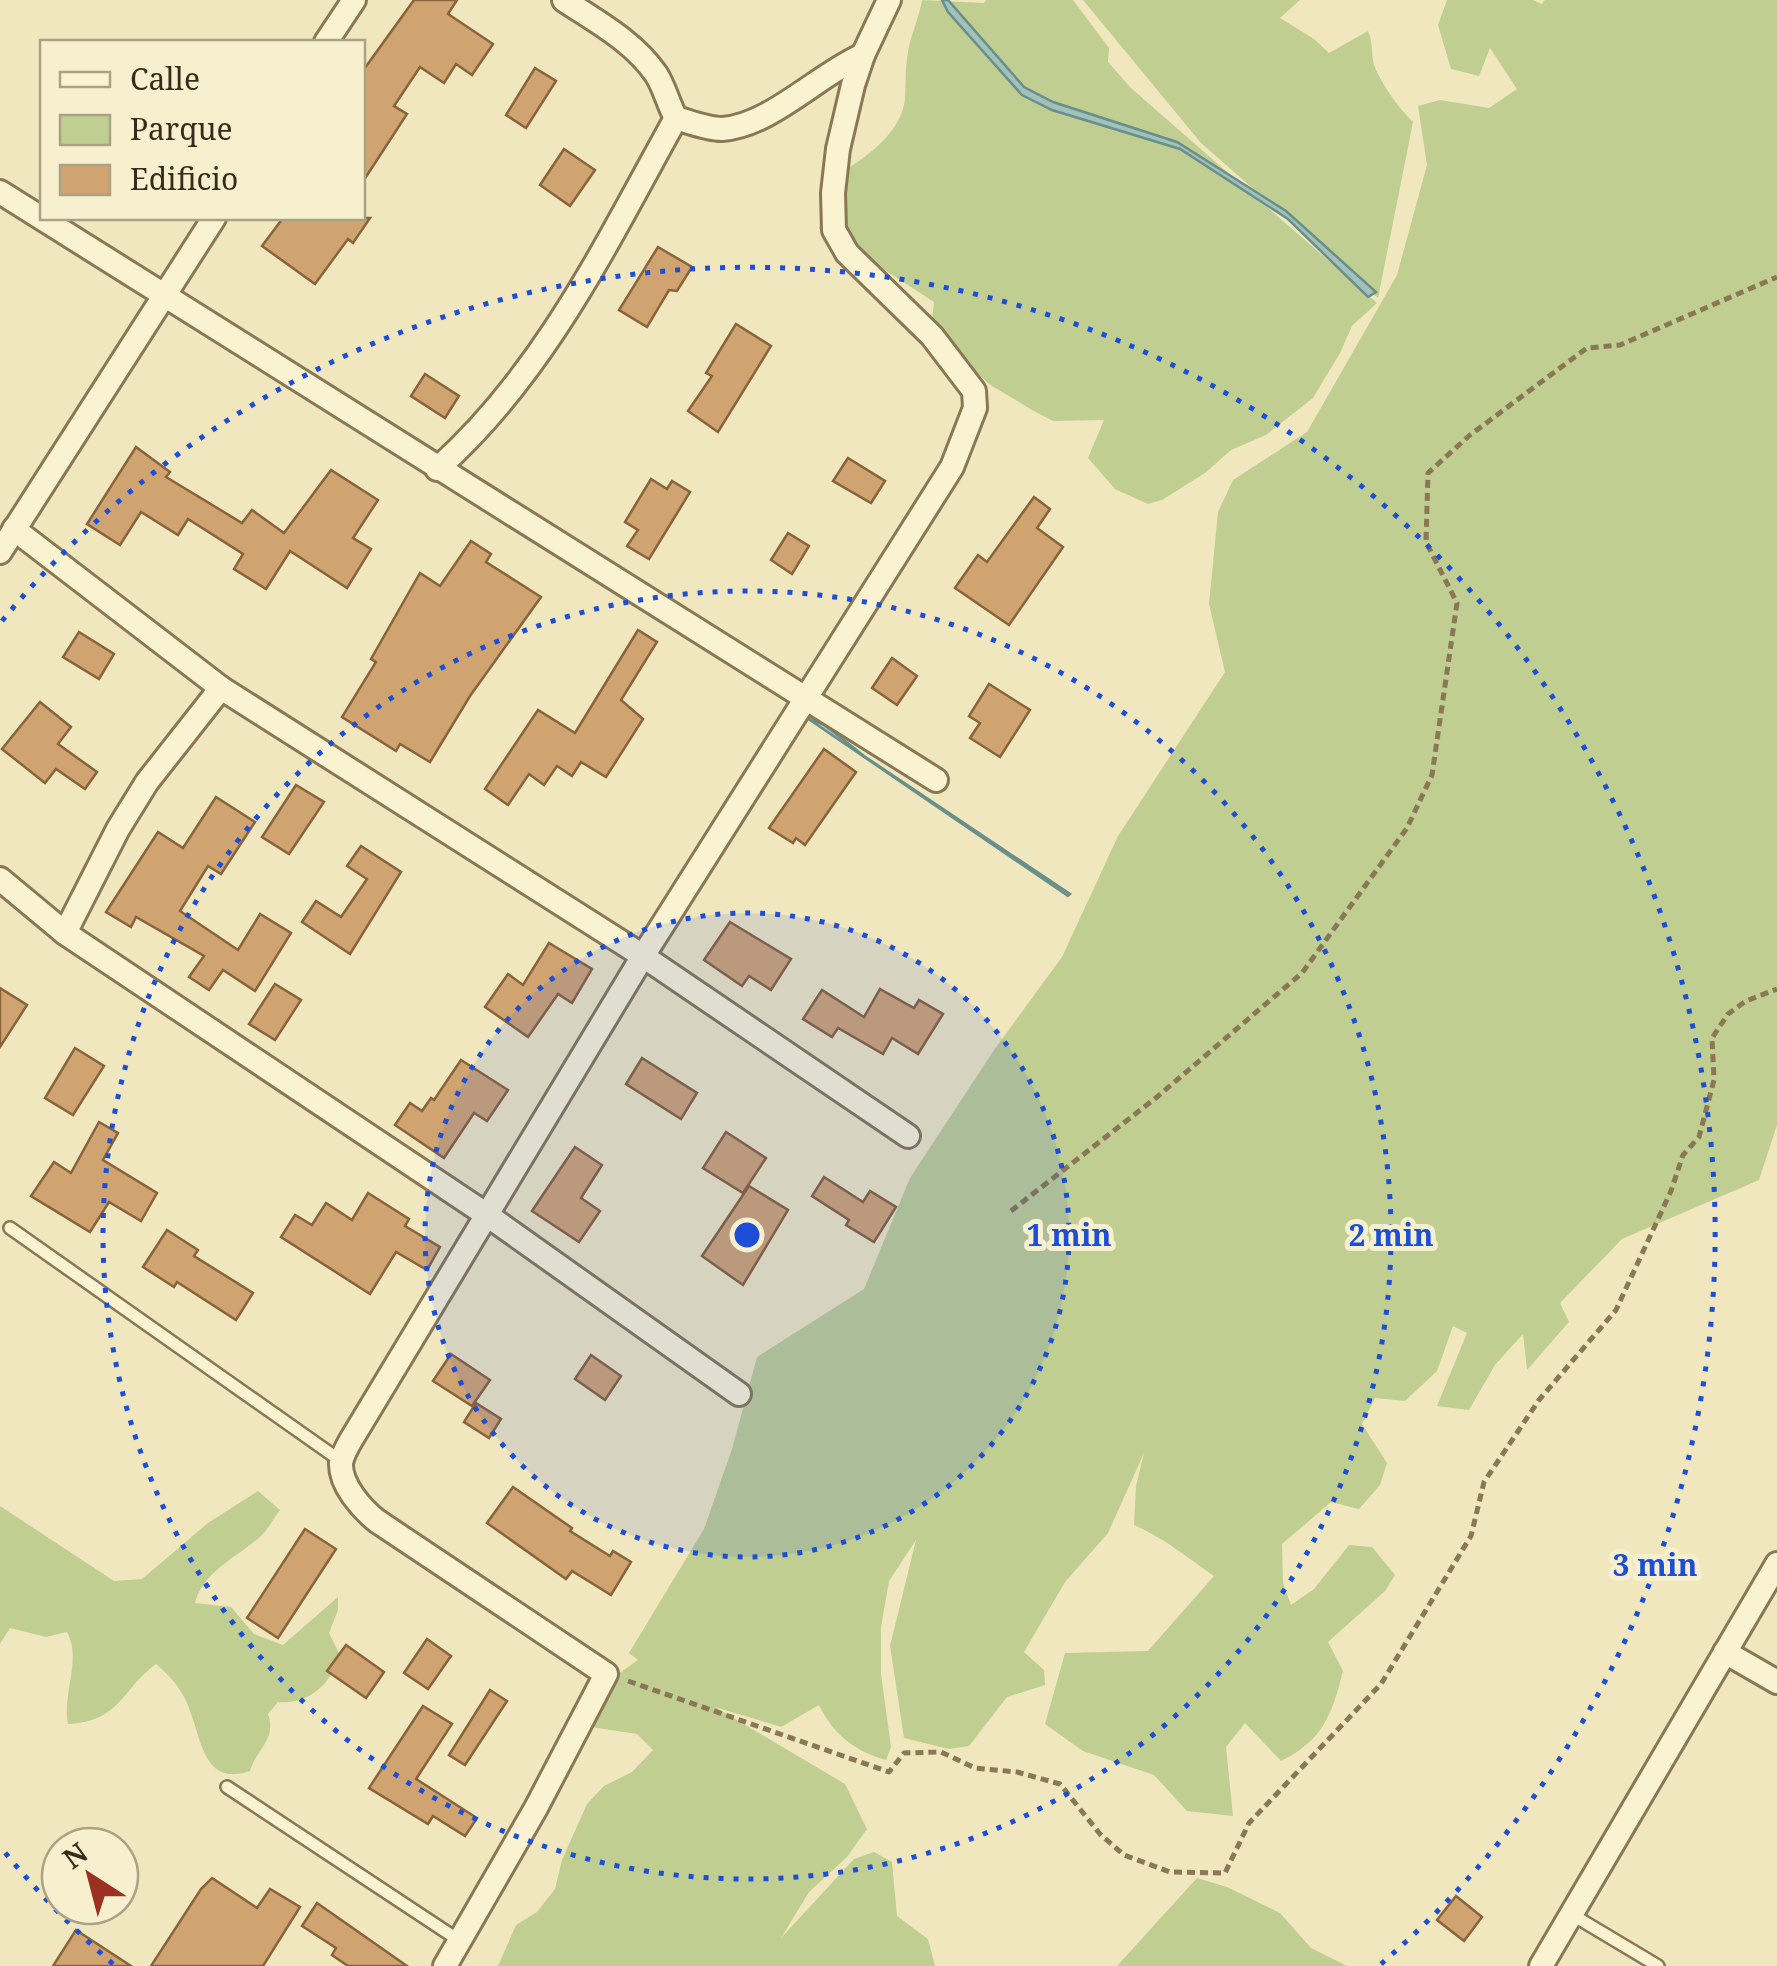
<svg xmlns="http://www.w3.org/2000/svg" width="1777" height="1966" font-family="'Noto Serif',serif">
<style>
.green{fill:#c0ce91}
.water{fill:#a2c1bb;stroke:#688f8a;stroke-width:2.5}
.building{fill:#d0a471;stroke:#89633a;stroke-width:2.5}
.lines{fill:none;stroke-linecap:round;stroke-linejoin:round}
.service-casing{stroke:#897756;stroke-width:16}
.minor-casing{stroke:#897756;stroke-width:28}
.path{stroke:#897756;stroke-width:5;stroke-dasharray:8 5;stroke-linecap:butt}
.service{stroke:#faf3d1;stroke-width:11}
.minor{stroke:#faf3d1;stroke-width:22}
.ring{fill:none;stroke:#1d4ed8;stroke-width:5;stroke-dasharray:5 10}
.centre{fill:#1d4ed8;stroke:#f7f0ce;stroke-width:5}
.ring-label{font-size:30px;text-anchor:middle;font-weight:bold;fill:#1d4ed8;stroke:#f7f0ce;stroke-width:10;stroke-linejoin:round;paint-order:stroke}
</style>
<rect width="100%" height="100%" fill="#f0e7be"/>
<g class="green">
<path d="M922,0L984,3L986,0H1073L1109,48L1108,62L1131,88L1377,303L1352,326L1340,353L1313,398L1266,435L1231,450L1205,473L1162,500L1148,504L1115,489L1088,458L1104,420L1053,421L1032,410L989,384L931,329L934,302L880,267H860L844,239L829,244L819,228C830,201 849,207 847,169C872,153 901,131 905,99C906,83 905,68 908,52C911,34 919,18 922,0Z"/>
<path d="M1083,0H1300L1280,18L1314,39L1329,53L1368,31C1374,44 1370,57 1376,70C1385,89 1398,107 1413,122L1378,298L1201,143Z"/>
<path d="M1447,0H1533L1541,4L1545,0H1777V1125L1759,1180L1622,1239L1560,1303L1569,1322L1527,1370L1523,1334L1495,1365L1469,1410L1437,1406L1467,1333L1453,1326L1437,1371L1405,1401L1375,1398L1362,1424L1387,1463L1380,1485L1359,1509L1331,1502L1282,1544L1283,1583L1291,1605L1314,1589L1349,1545L1372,1547L1395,1575L1385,1591L1328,1642L1343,1671C1332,1715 1323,1740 1281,1761L1245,1723L1226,1747L1233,1816L1187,1811L1154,1775L1083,1751L1045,1724L1065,1653L1148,1651L1214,1576C1188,1558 1164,1538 1134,1525L1136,1486L1144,1453L1108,1533L1065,1582L1024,1652L1044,1670L1045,1685L1007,1697L969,1746L949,1749L904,1738L890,1646L916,1540L889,1581L881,1627V1674L891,1747L886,1760C854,1751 833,1734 819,1705L781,1727L715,1707L845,1784L867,1829L847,1857L809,1892L781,1938L854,1859L874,1852L892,1862L897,1916L928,1939L935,1966H498L516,1925L537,1912L555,1889L562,1860L587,1804L604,1786L632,1772L653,1750L637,1734L591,1727L614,1677L638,1660L629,1653L704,1529L732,1449L757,1357L864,1289L910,1178L994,1050L1062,957L1118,836L1225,672L1209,604L1218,512L1233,480L1307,432L1397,275L1427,165L1418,106L1440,100L1489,108L1517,89L1490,48L1479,76L1451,69L1438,25Z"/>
<path d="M258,1491L280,1510C274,1518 268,1529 261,1536C238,1557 203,1571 195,1603L231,1607L254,1634L283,1645L338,1597V1610L329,1633L340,1655C331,1684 309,1705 278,1702L268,1714C277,1740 257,1748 250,1771C204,1787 202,1741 189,1708C182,1689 171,1677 156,1664C120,1691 121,1721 68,1724C62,1694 82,1659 67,1632L46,1637L10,1628L0,1644V1506L114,1581L142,1579L208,1523Z"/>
<path d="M1197,1878L1227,1887L1280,1913L1311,1948L1347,1966H1117Z"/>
</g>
<g class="water">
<path d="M942,0H948L1024,87L1053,102L1177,142L1286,211L1376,292L1368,297L1288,219L1180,149L1052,110L1022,95L948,12Z"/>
<path d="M807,718L825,725L864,756L1070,894L1068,896Z"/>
</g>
<g class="building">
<path d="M414,0H457L448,14L493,44L472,75L456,64L444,83L420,67L394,106L407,114L362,183V72Z"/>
<path d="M535,68L556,81L526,128L506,115Z"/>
<path d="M564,149L595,170L570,206L540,185Z"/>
<path d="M283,218H370L353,243L348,239L315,284L262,246Z"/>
<path d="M658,247L692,267L677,291L669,290L647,327L619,310Z"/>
<path d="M736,324L771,346L718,432L688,411L712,376L706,373Z"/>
<path d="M425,374L459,396L445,418L411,396Z"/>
<path d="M136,447L170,472L166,477L242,523L252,510L284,533L331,470L378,500L353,538L371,549L347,588L290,551L266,589L234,569L243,554L188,519L178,535L141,512L120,545L87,524Z"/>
<path d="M848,458L885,481L871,503L833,481Z"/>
<path d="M651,479L667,489L672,481L690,492L649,559L627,546L638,530L625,522Z"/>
<path d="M1034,497L1050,509L1037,528L1063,547L1009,625L955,588L978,555L987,562Z"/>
<path d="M788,533L809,546L792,574L771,560Z"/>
<path d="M471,541L491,554L486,562L541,597L470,696L430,762L400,744L396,751L342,717L376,662L371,659L420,573L440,586Z"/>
<path d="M638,630L657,642L621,700L643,719L606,777L581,762L572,776L557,766L544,785L529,774L508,805L485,789L538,710L575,733Z"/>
<path d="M79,632L114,654L99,679L63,657Z"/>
<path d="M892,658L917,676L897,705L872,688Z"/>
<path d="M989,684L1030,710L1000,757L970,738L980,723L969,716Z"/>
<path d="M40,702L71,727L58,744L97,772L85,789L56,769L45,783L2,749Z"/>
<path d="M824,749L856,772L805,845L796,838L793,843L769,828Z"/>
<path d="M296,785L324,802L289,854L262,837Z"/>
<path d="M216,797L255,822L221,874L208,866L180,911L238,950L260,914L291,933L255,991L223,970L209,990L189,977L204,956L136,917L131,927L106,912L158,832L183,848Z"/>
<path d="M361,846L401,872L350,954L302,922L316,901L341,917L367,879L347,866Z"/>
<path d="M730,922L791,959L771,990L749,976L742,986L704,960Z"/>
<path d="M549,943L592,969L572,1003L558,994L528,1037L485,1007L508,974L523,985Z"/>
<path d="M275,984L301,1000L275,1040L249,1024Z"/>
<path d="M0,988L27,1005L0,1047Z"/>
<path d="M880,989L914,1008L919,1000L943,1014L918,1054L892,1038L883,1054L838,1028L832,1037L803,1019L822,990L864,1017Z"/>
<path d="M75,1048L104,1066L73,1115L45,1098Z"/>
<path d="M642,1058L697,1093L681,1119L626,1084Z"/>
<path d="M461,1060L508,1090L487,1121L474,1113L444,1158L395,1125L410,1103L422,1111L431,1098L434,1100Z"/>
<path d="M99,1122L118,1133L103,1160L157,1193L141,1221L109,1202L90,1232L31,1196L54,1162L71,1173Z"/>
<path d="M726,1132L766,1158L743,1193L703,1168Z"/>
<path d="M575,1147L602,1165L581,1198L600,1211L579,1242L532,1211Z"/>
<path d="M824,1177L863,1202L870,1191L896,1207L874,1242L846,1225L849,1220L812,1196Z"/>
<path d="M749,1186L788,1210L743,1285L702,1256Z"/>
<path d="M368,1193L409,1219L405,1226L440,1247L427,1270L396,1252L370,1294L281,1237L295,1215L312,1225L326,1203L352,1220Z"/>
<path d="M167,1230L198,1250L194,1256L253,1293L236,1320L177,1282L174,1287L143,1267Z"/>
<path d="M451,1354L490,1380L472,1406L433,1381Z"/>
<path d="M591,1355L621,1376L605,1400L575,1379Z"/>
<path d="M476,1403L501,1419L489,1438L464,1422Z"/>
<path d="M513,1487L572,1528L570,1531L610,1556L613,1551L631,1562L611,1595L572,1571L566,1579L487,1523Z"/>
<path d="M305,1529L336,1549L278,1638L247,1618Z"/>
<path d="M427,1639L451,1656L428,1689L404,1673Z"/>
<path d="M346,1645L384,1672L366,1698L327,1671Z"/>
<path d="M490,1690L507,1701L465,1765L449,1755Z"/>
<path d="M423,1706L452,1724L416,1779L477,1818L465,1836L433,1816L428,1824L369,1788Z"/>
<path d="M212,1878L257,1908L270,1889L300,1907L263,1966H151L201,1889Z"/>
<path d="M1456,1896L1482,1917L1464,1941L1437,1920Z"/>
<path d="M317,1903L407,1966H348L332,1955L336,1948L302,1926Z"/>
<path d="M76,1930L131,1966H53Z"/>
</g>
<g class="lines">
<g class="service-casing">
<g id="service">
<path d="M10,1228L341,1461"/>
<path d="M227,1787L460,1941"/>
<path d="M1571,1914L1658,1966"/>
</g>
</g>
<g class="minor-casing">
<g id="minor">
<path d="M564,0C597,22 633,41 656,74C665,88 668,104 676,118C690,122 707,129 722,129C770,126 819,74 863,55"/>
<path d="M326,42L354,0"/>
<path d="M0,192L936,780"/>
<path d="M437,469C545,373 607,242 676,118"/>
<path d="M14,529L221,688L643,956L908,1136"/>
<path d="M0,552L214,218"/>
<path d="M0,879L65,933L487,1215L739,1394"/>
<path d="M65,933L118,829L147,782L221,688"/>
<path d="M1725,1652L1777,1682"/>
<path d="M445,1966L536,1808L606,1674L377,1521C362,1509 340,1485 341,1463C342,1456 347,1447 351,1440L643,956L952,467L975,408L974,391L932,336L847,253L834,230L833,193L838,149L853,85L863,55L889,0"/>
<path d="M1541,1966L1777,1564"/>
</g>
</g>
<g class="path">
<path d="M1011,1211L1157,1097L1302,973L1407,828L1432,775L1457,603L1426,542L1428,473L1470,435L1587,348L1620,345L1777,277"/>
<path d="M628,1681L889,1772L904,1753L941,1752L975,1768L1017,1772L1060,1784L1100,1834L1124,1855L1170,1872L1225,1873L1249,1823L1381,1684L1471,1536L1484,1482L1539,1400L1616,1310L1671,1191L1683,1155L1699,1137L1714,1080L1712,1038L1728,1014L1746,1001L1777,989"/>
</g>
<use href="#service" class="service"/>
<use href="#minor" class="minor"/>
</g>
<circle cx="747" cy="1235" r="322" fill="#1d4ed8" fill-opacity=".12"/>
<g class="ring">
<circle cx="747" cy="1235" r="322"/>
<circle cx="747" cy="1235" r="644"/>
<path d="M113 1964A966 966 0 0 1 2 1849M2 621A966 966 0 1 1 1381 1964"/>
</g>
<circle cx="747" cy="1235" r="15" class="centre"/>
<g class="ring-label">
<text x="1069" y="1246">1 min</text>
<text x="1391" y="1246">2 min</text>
<text x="1655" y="1576">3 min</text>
</g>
<rect x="40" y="40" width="325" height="180" fill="#f7f0ce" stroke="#aaa286" stroke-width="2.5"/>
<rect x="60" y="72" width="50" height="15" fill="#faf3d1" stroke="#aaa286" stroke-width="2.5"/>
<text x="130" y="90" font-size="30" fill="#372c1b">Calle</text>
<rect x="60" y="115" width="50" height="30" fill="#c0ce91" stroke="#aaa286" stroke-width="2.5"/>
<text x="130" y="140" font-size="30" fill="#372c1b">Parque</text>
<rect x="60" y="165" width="50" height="30" fill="#d0a471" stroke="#aaa286" stroke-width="2.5"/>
<text x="130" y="190" font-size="30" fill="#372c1b">Edificio</text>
<g transform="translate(90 1876) rotate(324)"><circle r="48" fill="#f7f0ce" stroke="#aaa286" stroke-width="2.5"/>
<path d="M0-8L18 38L0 25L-18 38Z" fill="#9b3023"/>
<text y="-15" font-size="28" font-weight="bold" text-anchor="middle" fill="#372c1b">N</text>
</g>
</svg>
